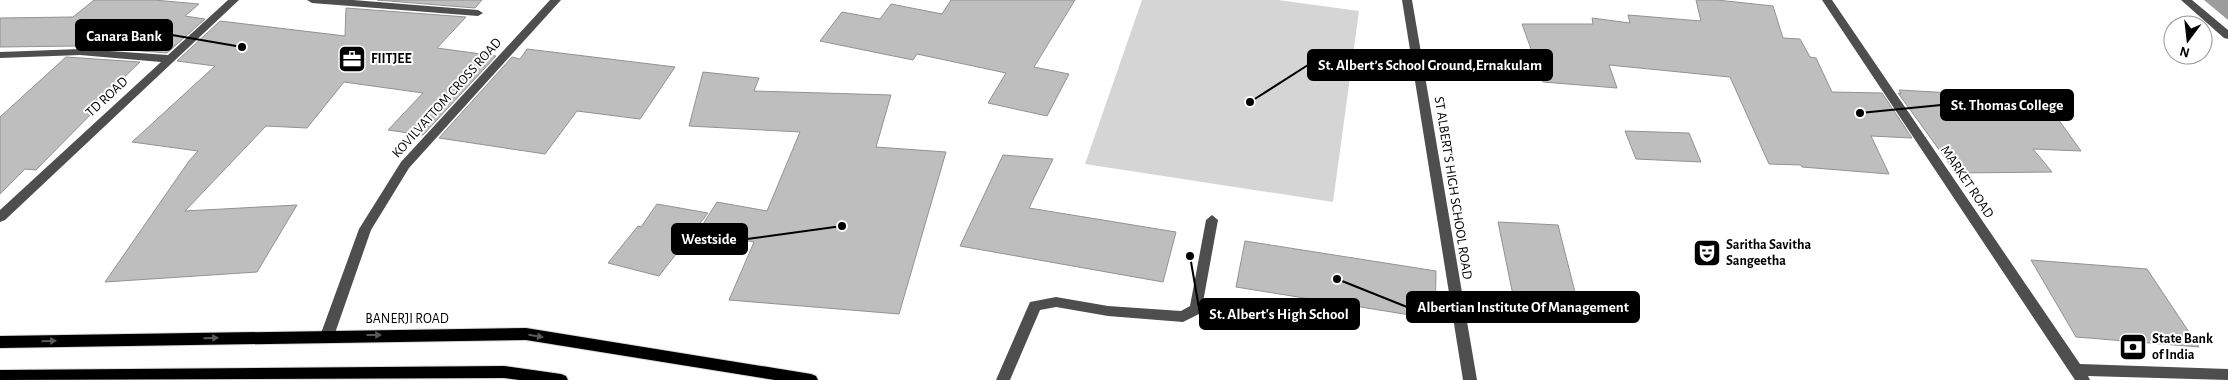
<svg xmlns="http://www.w3.org/2000/svg" width="2228" height="380" font-family="'Alegreya Sans',sans-serif">
<style>
.green{fill:#d5d5d5}
.water{fill:#9c9c9c}
.building{fill:#bebebe;stroke:#929292}
.lines{fill:none;stroke-linecap:round;stroke-linejoin:round}
.major-casing{stroke:#dbdbdb;stroke-width:2}
.minor{fill:#4e4e4e;fill-rule:evenodd}
.major{fill:#000;fill-rule:evenodd}
.oneway{fill:#595959}
.labels{text-anchor:middle;dominant-baseline:central;stroke-width:4;stroke-linejoin:round;paint-order:stroke}
.poi-label{font-size:14px;font-weight:bold;fill:#000;stroke:#fff;text-anchor:start}
.street-label{font-size:14px;fill:#000;stroke:#fff}
.leader{fill:none;stroke:#000;stroke-width:2}
.callout-dot{fill:#000;stroke:#fff;stroke-width:2}
.callout{fill:#000;stroke:#000;stroke-width:2}
.callout-label{font-size:15px;text-anchor:middle;font-weight:bold;fill:#fff}
</style>
<rect width="100%" height="100%" fill="#fff"/>
<path class="green" d="M1142,0H1278L1359,11L1333,202L1085,164Z"/>
<path class="water" d="M2204,0H2228V20Z"/>
<g class="building">
<path d="M94,0H154L199,4L185,16L205,19L167,53L78,46L0,47V18L73,17Z"/>
<path d="M377,0H482L475,8Z"/>
<path d="M951,0H1075L1034,67L1069,74L1047,116L988,103L1006,73L917,54L913,60L820,41L842,12L880,19L891,4L942,14Z"/>
<path d="M1696,0H1717L1773,6L1783,38L1800,39L1810,57L1816,58L1832,92L1882,93L1912,138L1871,136L1889,174L1802,167L1801,165L1769,164L1730,77L1609,65L1617,88L1543,82L1522,24H1593L1592,18L1630,23L1628,15L1701,21Z"/>
<path d="M346,8L466,17L437,48L496,56L423,135L388,130L423,93L344,82L307,128L266,126L185,211L297,205L257,272L105,282L189,161L198,151L132,142L215,66L177,61L220,21L345,36Z"/>
<path d="M527,49L675,67L640,119L577,111L545,154L439,138L512,57L520,59Z"/>
<path d="M66,57L140,62L89,111H94L36,170L25,169L0,194V117Z"/>
<path d="M703,72L759,78L754,91L891,95L876,147L946,152L899,314L729,300L754,242L698,232L717,202L767,211L800,132L689,126Z"/>
<path d="M1899,90L2043,98L2081,151L2033,149L2052,172L1956,173L1898,93L1901,94Z"/>
<path d="M1625,131L1689,133L1701,162L1636,159Z"/>
<path d="M1003,155L1053,159L1029,208L1176,232L1163,282L960,246Z"/>
<path d="M657,204L708,213L659,276L608,263L638,226L641,227Z"/>
<path d="M1498,222L1558,225L1578,304L1514,300Z"/>
<path d="M1245,241L1436,271L1435,319L1236,287Z"/>
<path d="M2031,260L2147,269L2199,347L2076,337Z"/>
</g>
<g class="lines">
<g class="major-casing">
<g id="major">
<path d="M526,328L811,374L816,376L818,380H775L526,340L0,348V336Z"/>
<path d="M504,366L561,374L566,376L568,380H519L504,378L0,380V370Z"/>
</g>
</g>
<g class="minor">
<path d="M228,0H239L5,220L0,222V210L161,62L80,55L0,58V52L80,49L168,55Z"/>
<path d="M307,0H353L478,10L483,13L478,16L312,3Z"/>
<path d="M550,0H561L409,168L371,230L334,336L332,340L327,342L322,340L320,336L359,229L401,162Z"/>
<path d="M1402,0H1412L1477,380H1463Z"/>
<path d="M1822,0H1832L2080,364L2228,369V380L2088,376L2090,380H2075Z"/>
<path d="M2181,0H2192L2228,30V39L2224,38Z"/>
<path d="M1212,215L1218,220L1201,313L1183,322L1108,316L1056,307L1040,310L1010,380H996L1030,302L1056,297L1108,306L1181,311L1190,306L1206,220Z"/>
</g>
<use href="#major" class="major"/>
</g>
<defs><path id="oneway-solid" d="M-6-.8H1V-3.2L6.5 0L1 3.2V.8H-6Z" transform="scale(1.25)"/></defs>
<g class="oneway">
<use href="#oneway-solid" transform="translate(374 335)"/>
<use href="#oneway-solid" transform="translate(536 336) rotate(9)"/>
<use href="#oneway-solid" transform="translate(211 338) rotate(-1)"/>
<use href="#oneway-solid" transform="translate(49 341) rotate(-1)"/>
</g>
<defs>
<g id="office-square" transform="scale(1.4375)"><rect x="-9" y="-9" width="18" height="18" rx="4" fill="#000" stroke="#fff"/><path d="M-6-3h4V-5.5h4V-3h4V5H-6ZM-1-4.5V-3h2v-1.5ZM-6 0V1H6V0Z" fill="#fff"/></g>
<g id="theatre-square" transform="scale(1.4375)"><rect x="-9" y="-9" width="18" height="18" rx="4" fill="#000" stroke="#fff"/><path d="M-5-5.5Q0-4 5-5.5V0Q5 5 0 6Q-5 5-5 0ZM-3.3-2.5H-1v1.5H-3.3ZM1-2.5H3.3v1.5H1ZM-2.8 1Q0 5.5 2.8 1Z" fill="#fff"/></g>
<g id="bank-square" transform="scale(1.4375)"><rect x="-9" y="-9" width="18" height="18" rx="4" fill="#000" stroke="#fff"/><path d="M-6-4H6V4H-6ZM0-2.3a2.3 2.3 0 1 0 0 4.6a2.3 2.3 0 1 0 0-4.6Z" fill="#fff"/></g>
</defs>
<g fill-rule="evenodd">
<use href="#office-square" x="352" y="59"/>
<use href="#theatre-square" x="1707" y="253"/>
<use href="#bank-square" x="2133" y="347"/>
</g>
<g class="labels">
<g class="poi-label">
<text x="371" y="59">FIITJEE</text>
<text x="1726" y="245">Saritha Savitha<tspan x="1726" dy="16">Sangeetha</tspan></text>
<text x="2152" y="339">State Bank<tspan x="2152" dy="16">of India</tspan></text>
</g>
<g class="street-label">
<text transform="translate(107 97) rotate(-43)">TD ROAD</text>
<text transform="translate(447 98) rotate(-48)">KOVILVATTOM CROSS ROAD</text>
<text transform="translate(1967 182) rotate(56)">MARKET ROAD</text>
<text transform="translate(1453 188) rotate(81)">ST ALBERT'S HIGH SCHOOL ROAD</text>
<text x="407" y="319">BANERJI ROAD</text>
</g>
</g>
<path class="leader" d="M242 47L172 35M1250 102L1308 65M1860 113L1941 105M842 226L747 239M1337 279L1407 307M1190 256L1200 314"/>
<g class="callout-dot">
<circle cx="242" cy="47" r="5"/>
<circle cx="1250" cy="102" r="5"/>
<circle cx="1860" cy="113" r="5"/>
<circle cx="842" cy="226" r="5"/>
<circle cx="1337" cy="279" r="5"/>
<circle cx="1190" cy="256" r="5"/>
</g>
<g class="callout">
<rect x="76" y="20" width="96" height="30" rx="5"/>
<rect x="1308" y="50" width="244" height="30" rx="5"/>
<rect x="1941" y="90" width="132" height="30" rx="5"/>
<rect x="672" y="224" width="75" height="30" rx="5"/>
<rect x="1407" y="292" width="232" height="30" rx="5"/>
<rect x="1200" y="299" width="159" height="30" rx="5"/>
</g>
<g class="callout-label">
<text x="124" y="41">Canara Bank</text>
<text x="1430" y="70">St. Albert’s School Ground,Ernakulam</text>
<text x="2007" y="110">St. Thomas College</text>
<text x="709" y="244">Westside</text>
<text x="1523" y="312">Albertian Institute Of Management</text>
<text x="1279" y="319">St. Albert's High School</text>
</g>
<g transform="translate(2188 40) rotate(195)"><circle r="24" fill="#ffffff" stroke="#999999"/>
<path d="M0-4L9 19L0 12L-9 19Z" fill="#000000"/>
<text y="-8" font-size="14" font-weight="bold" text-anchor="middle" fill="#000000">N</text>
</g>
</svg>
